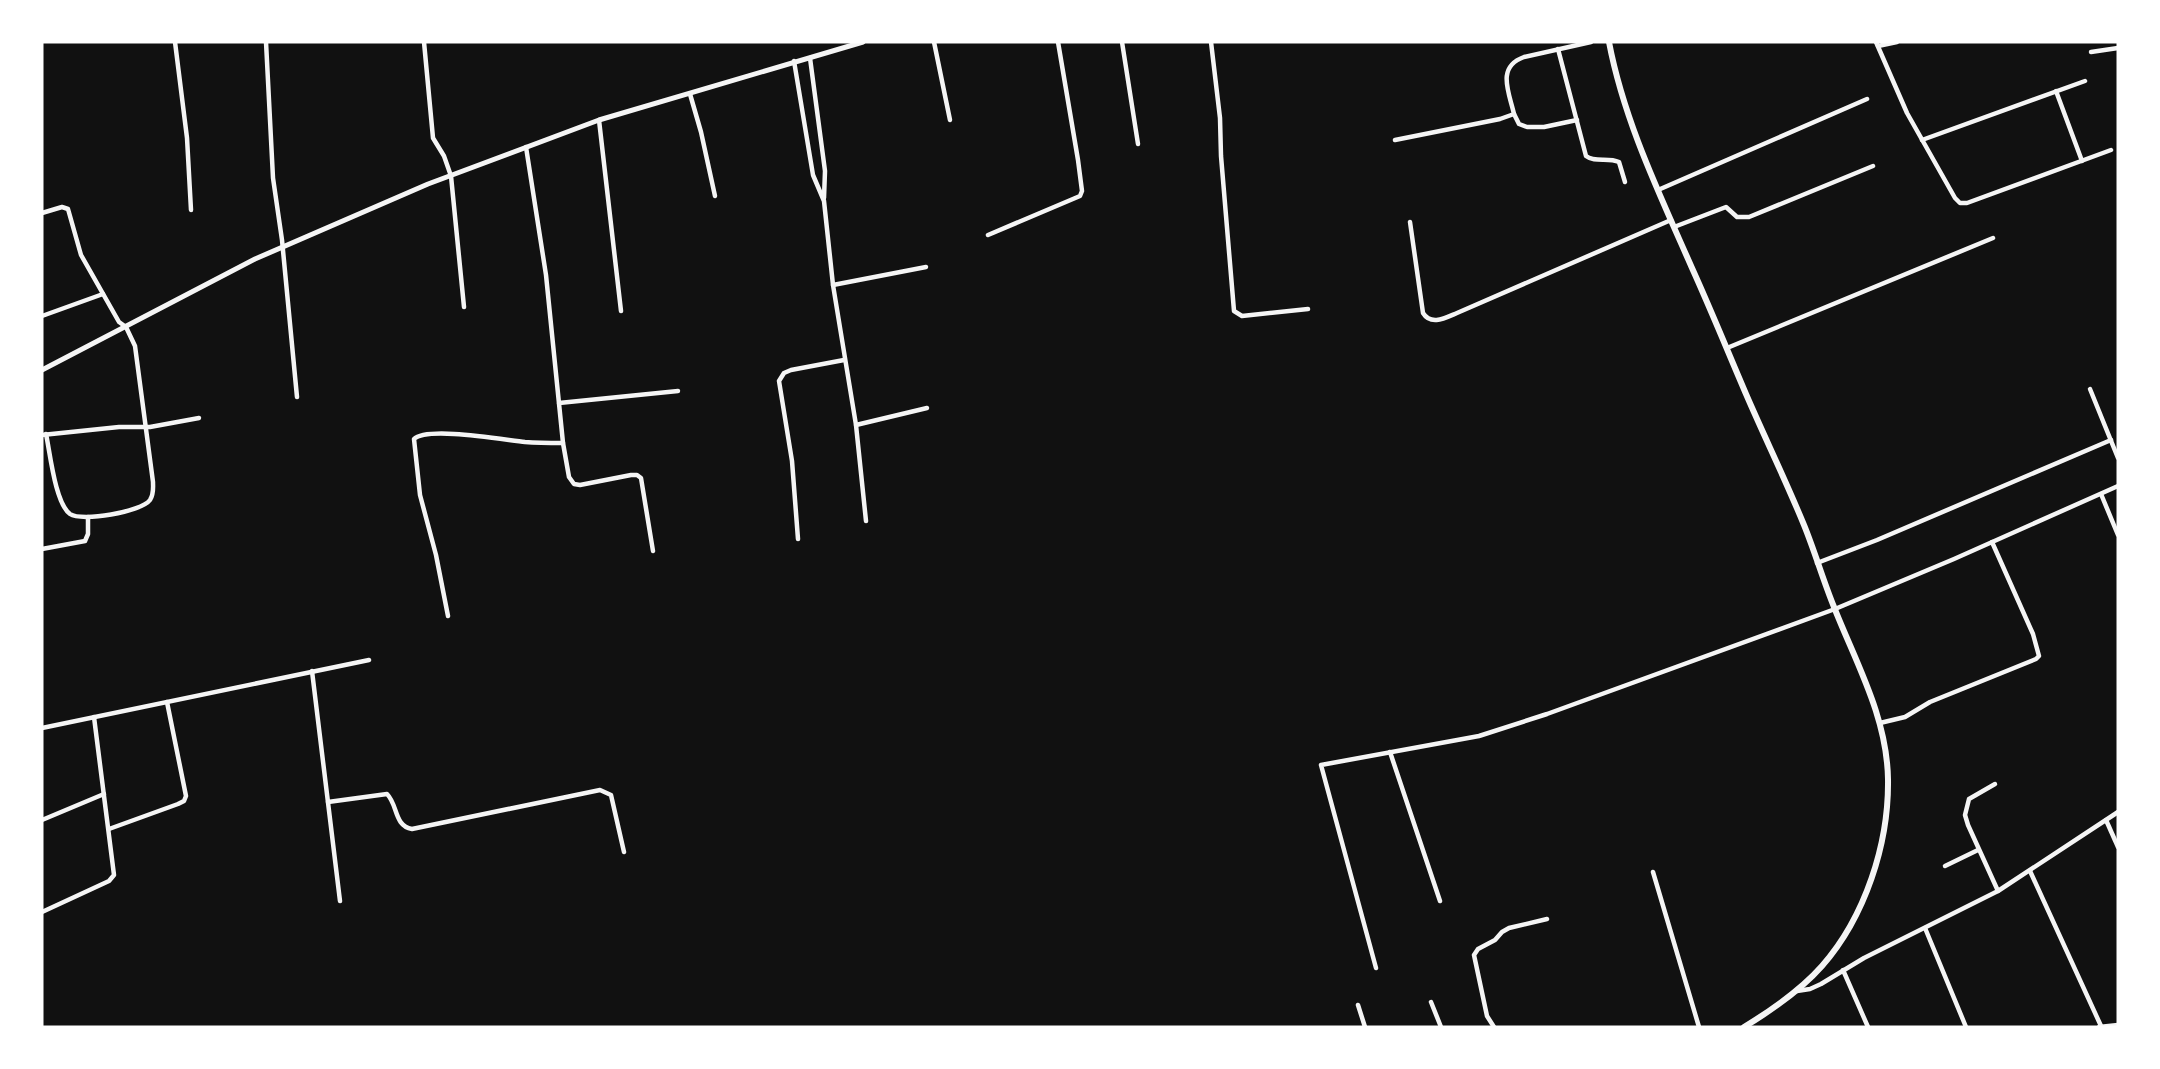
<svg xmlns="http://www.w3.org/2000/svg" width="2160" height="1069" font-family="Montserrat,sans-serif">
<style>
.lines{fill:none;stroke-linecap:round;stroke-linejoin:round}
.minor{stroke:#f5f5f5;stroke-width:4.5}
.tertiary{stroke:#f5f5f5;stroke-width:5}
.secondary{stroke:#f5f5f5;stroke-width:6}
</style>
<rect width="100%" height="100%" fill="#111"/>
<g class="lines">
<g class="minor">
<path d="M175,42L187,138L191,210"/>
<path d="M266,42L273,178L282,240L297,397"/>
<path d="M424,42L433,138L444,156L451,176L464,307"/>
<path d="M934,42L950,120"/>
<path d="M1122,42L1138,144"/>
<path d="M1211,42L1220,118L1221,156L1234,311L1242,316L1308,309"/>
<path d="M1876,42L1907,113L1955,198L1960,203H1967L2111,150"/>
<path d="M1878,46L1897,42"/>
<path d="M1558,49L1586,156C1595,163 1608,157 1619,162L1625,182"/>
<path d="M2091,52L2118,48"/>
<path d="M810,58L825,171L824,198"/>
<path d="M794,61L813,175L824,201L833,285L856,425L866,521"/>
<path d="M2056,91L2082,161"/>
<path d="M690,94L701,132L715,196"/>
<path d="M1514,114L1519,124L1527,127H1544L1577,120"/>
<path d="M599,120L621,311"/>
<path d="M1395,140L1500,119L1514,114C1509,92 1496,67 1524,57L1591,42"/>
<path d="M1922,140L2085,81"/>
<path d="M526,147L546,275L563,443L569,477L574,484L580,485L631,475H637L641,478L653,551"/>
<path d="M1658,190L1867,99"/>
<path d="M42,213L62,207L68,209L81,255L119,322L126,327L135,346L153,482C153,488 154,494 150,500C141,512 82,522 70,514C55,503 50,452 46,434"/>
<path d="M1410,222L1423,313C1431,326 1445,318 1457,313L1671,220"/>
<path d="M1674,227L1726,207L1737,217H1749L1873,166"/>
<path d="M988,235L1080,196L1082,191L1078,160L1058,42"/>
<path d="M833,285L926,267"/>
<path d="M42,316L103,294"/>
<path d="M1727,348L1993,238"/>
<path d="M2090,389L2118,458"/>
<path d="M559,403L678,391"/>
<path d="M856,425L927,408"/>
<path d="M42,435L119,427H150L199,418"/>
<path d="M2101,494L2118,535"/>
<path d="M798,539L792,461L779,381L784,373L791,370L844,360"/>
<path d="M42,549L85,541L88,534V517"/>
<path d="M1817,563L1877,540L2111,440"/>
<path d="M448,616L436,555L420,495L414,439C427,426 505,440 525,442C538,443 550,443 563,443"/>
<path d="M312,671L340,901"/>
<path d="M1880,723L1905,717L1930,702L2036,659L2039,656L2033,634L1992,542"/>
<path d="M42,728L369,660"/>
<path d="M1390,752L1440,901"/>
<path d="M1995,784L1969,799L1965,815L1968,825L1998,891"/>
<path d="M328,802L387,794C398,805 394,826 412,829L600,790L611,795L624,852"/>
<path d="M42,820L104,794"/>
<path d="M2106,820L2118,847"/>
<path d="M109,829L178,804L184,801L186,796L167,702"/>
<path d="M1945,866L1978,850"/>
<path d="M2030,871L2101,1026"/>
<path d="M1653,872L1699,1027"/>
<path d="M42,912L109,881L114,875L94,717"/>
<path d="M1925,928L1966,1027"/>
<path d="M1376,968L1321,765L1479,736L1547,714L1835,609L1954,559L2118,486"/>
<path d="M1843,970L1868,1027"/>
<path d="M1797,991L1810,989L1821,984L1864,958L1998,891L2118,812"/>
<path d="M1431,1002L1441,1027"/>
<path d="M1358,1005L1365,1027"/>
<path d="M1494,1027L1487,1016L1474,955L1478,949L1495,940L1502,932L1509,928L1547,919"/>
<path d="M2099,1027L2118,1025"/>
</g>
<path class="tertiary" d="M42,370L255,259L428,184L599,120L863,42"/>
<path class="secondary" d="M1609,42C1624,121 1660,195 1692,268C1711,310 1728,352 1746,394C1765,438 1786,481 1804,525C1815,552 1823,580 1834,607C1856,663 1887,717 1888,779C1889,844 1865,917 1822,966C1800,991 1772,1010 1744,1027"/>
</g>
<rect width="2160" height="1069" fill="none" stroke="#ffffff" stroke-width="87"/>
</svg>
